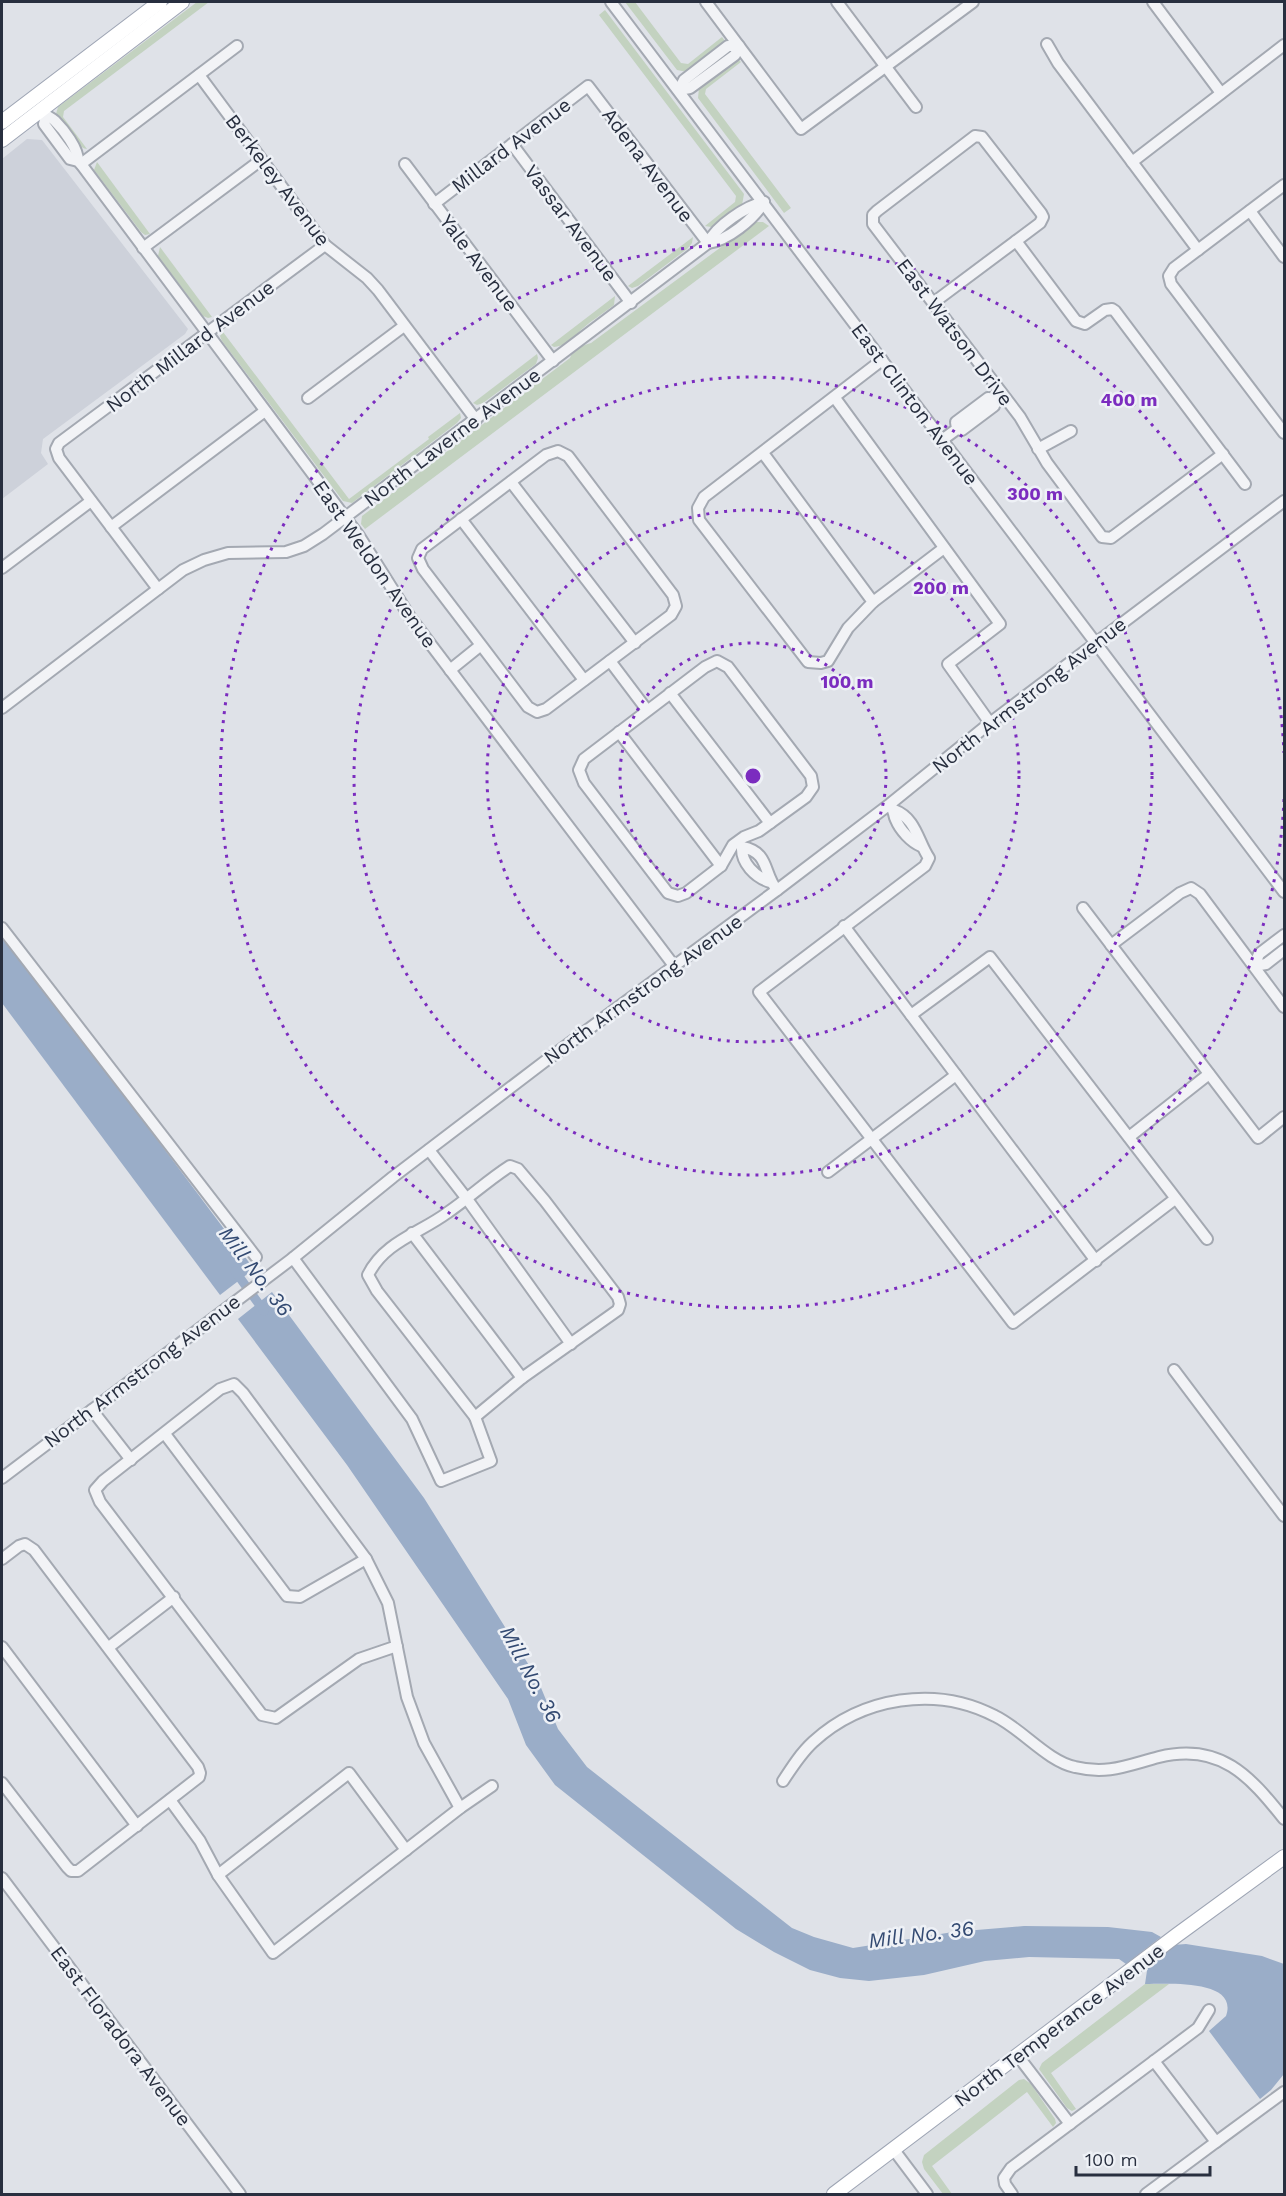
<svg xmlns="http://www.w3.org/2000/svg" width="1286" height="2196" font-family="'Work Sans',sans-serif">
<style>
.built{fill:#cdd1da}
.green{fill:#c3d2c0}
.water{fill:#9aadc8}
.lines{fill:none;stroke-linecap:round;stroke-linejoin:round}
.canal{stroke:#9aadc8;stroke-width:9}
.minor-casing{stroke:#a4a9b2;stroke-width:14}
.major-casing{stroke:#9ea5b4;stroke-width:16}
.minor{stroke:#f2f3f6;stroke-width:10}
.major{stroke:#fff;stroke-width:14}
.ring{fill:none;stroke:#7b2cbf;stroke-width:3;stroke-dasharray:3 6}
.labels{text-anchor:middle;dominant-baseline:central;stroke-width:5;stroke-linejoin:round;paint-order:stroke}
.street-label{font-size:20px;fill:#282f3f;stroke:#eef1f6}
.water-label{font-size:21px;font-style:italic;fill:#334a72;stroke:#eef1f6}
.centre{fill:#7b2cbf;stroke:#eef1f6;stroke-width:3}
.ring-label{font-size:18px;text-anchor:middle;font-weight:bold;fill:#7b2cbf;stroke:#eef1f6;stroke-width:5;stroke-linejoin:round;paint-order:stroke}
</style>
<rect width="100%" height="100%" fill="#dfe2e8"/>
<path class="built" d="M27,139L42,140L188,329L185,334L43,439L41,453L48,464L2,499V159Z"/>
<g class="green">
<path d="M197,2H209L64,111L63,117L87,149C74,147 59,125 56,114L58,107Z"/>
<path d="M625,2H635L681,63L688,64L722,37L725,41L722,45L687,72L677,70Z"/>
<path d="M605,10L744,194L742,205L716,225L711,227L705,226L735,202L736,196L599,15Z"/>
<path d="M739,60L741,62L706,89L705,94L791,208L784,213L698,98L699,88L735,61Z"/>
<path d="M97,162L150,234L145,235L141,232L94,170Z"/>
<path d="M755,222H763L769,226L365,529L361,524L362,516L570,358C573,348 582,346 591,343Z"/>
<path d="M693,237L692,243L687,249L638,286L632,288L628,286Z"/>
<path d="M160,247L212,317L208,318L203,316L158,256Z"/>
<path d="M615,296L614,305C604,313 592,320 582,329C571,340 573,344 554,347L551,345Z"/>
<path d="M223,332L349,499L429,439L428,437L460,413L461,418L457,423L352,503L343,501L222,341L220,336Z"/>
<path d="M537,354L538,358L536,364L483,403L477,405L473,403Z"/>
<path d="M1145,1984H1169L1051,2073L1076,2109L1072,2111L1067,2108L1039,2069L1042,2063Z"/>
<path d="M1024,2079L1031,2084L1055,2119L1056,2123L1053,2127L1027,2092L932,2166L952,2194H943L924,2169L922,2162L924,2155L1019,2080Z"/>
</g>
<g class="water">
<path d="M2,932L254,1269L220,1295L2,1003Z"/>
<path d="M272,1292L424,1498L537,1678L558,1729L587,1767L792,1928L814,1937L853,1948L953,1932L1024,1926L1108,1927L1152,1932L1161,1937L1126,1964L1119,1959L1029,1957L985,1961L924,1975L869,1981L840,1978L810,1970L774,1952L736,1929L555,1785L526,1745L508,1699L347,1465L238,1319Z"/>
<path d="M1186,1944L1262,1956L1284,1964V2074L1271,2090L1260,2099L1209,2031L1226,2016C1239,1979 1168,1984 1145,1984L1148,1964L1173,1945Z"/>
</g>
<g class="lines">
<path class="canal" d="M235,1271L264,1311"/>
<g class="minor-casing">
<g id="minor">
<path d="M611,2L1284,892"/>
<path d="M706,2L801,129L973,2"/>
<path d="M837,2L916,107"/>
<path d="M1153,2L1221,93"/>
<path d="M1047,44L1058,63L1198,250"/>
<path d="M728,46H739L735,55L690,88L679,90L684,80Z"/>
<path d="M199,75L325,245L367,278L378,290L476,420"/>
<path d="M43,112C47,117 51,117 55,121C64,130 78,148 78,161"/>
<path d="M46,116L44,124L70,159L78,161L81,164L359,536L410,617L675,967"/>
<path d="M512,144L631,303"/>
<path d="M1132,162L1284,45"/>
<path d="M81,164L237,46"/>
<path d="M405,164L553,361"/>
<path d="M1284,185L1174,268L1169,276L1171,284L1284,433"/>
<path d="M434,204L588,86L708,243"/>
<path d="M1250,211L1284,257"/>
<path d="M1016,241L1076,321L1085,324L1105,310L1112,309L1115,311L1245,484"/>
<path d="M708,243C727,241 754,219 764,202"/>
<path d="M143,248L261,160"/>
<path d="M933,303L1040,223L1043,217L1041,213L982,137L975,136L877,211L873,215V224L1020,417L1047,463L1102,537L1111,538L1223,454"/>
<path d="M308,398L404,326"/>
<path d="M835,398L1000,624L948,664L990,723"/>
<path d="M942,440L957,429L962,430L994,406L995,399L988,398L956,422L957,429"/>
<path d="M1038,449L1071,431"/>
<path d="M763,453L873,602L848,628L828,661L821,663L808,662L699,520L698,508L704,497L882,360"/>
<path d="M511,482L635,643"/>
<path d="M461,519L584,680"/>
<path d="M111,527L265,411"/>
<path d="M2,568L91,501"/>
<path d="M158,589L59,458L56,449L59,443L325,245"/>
<path d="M873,602L944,548"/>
<path d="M610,661L647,710"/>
<path d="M717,661L728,667L811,776L813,787L806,797L759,831L744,837L733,845L721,866L686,893L678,896L668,893L584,783L579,770L584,759L705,667Z"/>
<path d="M450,670L481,645L423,569L418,558L422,549L546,455L558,451L568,456L673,595L676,606L671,615L546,709L537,712L528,707L481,645"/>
<path d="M670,693L770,823"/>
<path d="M2,708L183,570L204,560L228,553L286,552L304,546L323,534L708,243C716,226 746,206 764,202"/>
<path d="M619,732L721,866"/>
<path d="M890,805C895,811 893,814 896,820C900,830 911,842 921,846"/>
<path d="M894,810C916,818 918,842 929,858L925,866L759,992L1013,1323L1175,1199"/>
<path d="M770,882C755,877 741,863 742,847C770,852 763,874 777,890"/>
<path d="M1083,908L1258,1138L1284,1117"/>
<path d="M844,926L1096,1261"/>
<path d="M2,928L256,1257"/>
<path d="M1111,945L1180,893L1191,888L1200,894L1284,1007"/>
<path d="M1254,966L1259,954L1284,935"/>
<path d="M1254,966L1266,964L1284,950"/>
<path d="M911,1015L990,957L1207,1239"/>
<path d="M1129,1137L1209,1074"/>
<path d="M429,1150L467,1199L571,1344"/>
<path d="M510,1166L518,1169L545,1201L618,1297L620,1304L618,1310L522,1378L475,1417L377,1291L368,1275C384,1242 420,1233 447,1213C469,1198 488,1180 510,1166Z"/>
<path d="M828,1172L956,1075"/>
<path d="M412,1233L522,1378"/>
<path d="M293,1258L412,1419L441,1481L491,1461L475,1417"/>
<path d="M1174,1370L1284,1516"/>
<path d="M92,1410L131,1460"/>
<path d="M165,1434L287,1596L300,1597L366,1559"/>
<path d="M2,1478L293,1258L393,1177L544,1062L777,890L890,804L990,723L1284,501"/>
<path d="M2,1559L19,1546L25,1544L34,1550L198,1767L200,1773L199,1777L78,1871H71L67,1867L2,1783"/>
<path d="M397,1646L359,1659L276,1718L262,1715L100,1502L95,1490L103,1481L220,1389L234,1384L243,1393L366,1559L388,1603L407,1697L424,1743L460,1808"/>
<path d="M2,1647L137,1826"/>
<path d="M109,1647L174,1597"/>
<path d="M783,1781C792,1767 801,1753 813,1742C862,1697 936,1685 995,1716C1022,1729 1047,1761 1075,1767C1108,1775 1128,1765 1159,1757C1220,1742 1250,1776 1284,1819"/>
<path d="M170,1800L200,1841L218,1875L273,1953L460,1808L492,1786"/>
<path d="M218,1875L349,1773L406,1850"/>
<path d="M2,1878L240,2194"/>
<path d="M1018,2056L1070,2124"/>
<path d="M1154,2061L1198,2028L1209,2010"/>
<path d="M1216,2142L1284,2092"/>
<path d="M894,2150L927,2194"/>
<path d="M1012,2194L1005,2184L1004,2178L1011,2168L1154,2061L1216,2142L1146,2194"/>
</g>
</g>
<g class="major-casing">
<g id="major">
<path d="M2,122L160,2"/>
<path d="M2,140L182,2"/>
<path d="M834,2194L1177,1935L1284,1857"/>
</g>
</g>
<use href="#minor" class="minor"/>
<use href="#major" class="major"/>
</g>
<g class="ring">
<circle cx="753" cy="776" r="133"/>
<circle cx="753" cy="776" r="266"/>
<circle cx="753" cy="776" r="399"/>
<path d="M1284 799A532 532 0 1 1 1284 753"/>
</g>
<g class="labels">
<g class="street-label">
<text transform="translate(511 145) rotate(-37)">Millard Avenue</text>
<text transform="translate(648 165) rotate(53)">Adena Avenue</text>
<text transform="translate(278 180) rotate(53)">Berkeley Avenue</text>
<text transform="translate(571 223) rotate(53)">Vassar Avenue</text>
<text transform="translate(479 263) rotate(53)">Yale Avenue</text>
<text transform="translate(955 332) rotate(53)">East Watson Drive</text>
<text transform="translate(190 346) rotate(-37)">North Millard Avenue</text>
<text transform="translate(915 404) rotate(53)">East Clinton Avenue</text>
<text transform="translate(452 437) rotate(-37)">North Laverne Avenue</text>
<text transform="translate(375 564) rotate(55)">East Weldon Avenue</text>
<text transform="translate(1029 695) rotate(-38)">North Armstrong Avenue</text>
<text transform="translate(643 989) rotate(-36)">North Armstrong Avenue</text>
<text transform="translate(142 1371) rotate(-37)">North Armstrong Avenue</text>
<text transform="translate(1059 2025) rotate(-37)">North Temperance Avenue</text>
<text transform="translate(121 2036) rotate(53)">East Floradora Avenue</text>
</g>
<g class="water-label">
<text transform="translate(256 1271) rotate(53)">Mill No. 36</text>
<text transform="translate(531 1674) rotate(62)">Mill No. 36</text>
<text transform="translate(921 1934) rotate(-7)">Mill No. 36</text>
</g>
</g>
<circle cx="753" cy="776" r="9" class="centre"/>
<g class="ring-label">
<text x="1129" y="406">400 m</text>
<text x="1035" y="500">300 m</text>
<text x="941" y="594">200 m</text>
<text x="847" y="688">100 m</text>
</g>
<rect width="1286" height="2196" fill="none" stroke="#282f3f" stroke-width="6"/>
<path d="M1076 2166v9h134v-9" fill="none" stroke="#282f3f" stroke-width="3"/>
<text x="1085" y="2166" font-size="18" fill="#282f3f" stroke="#eef1f6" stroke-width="4.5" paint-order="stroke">100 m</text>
</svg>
